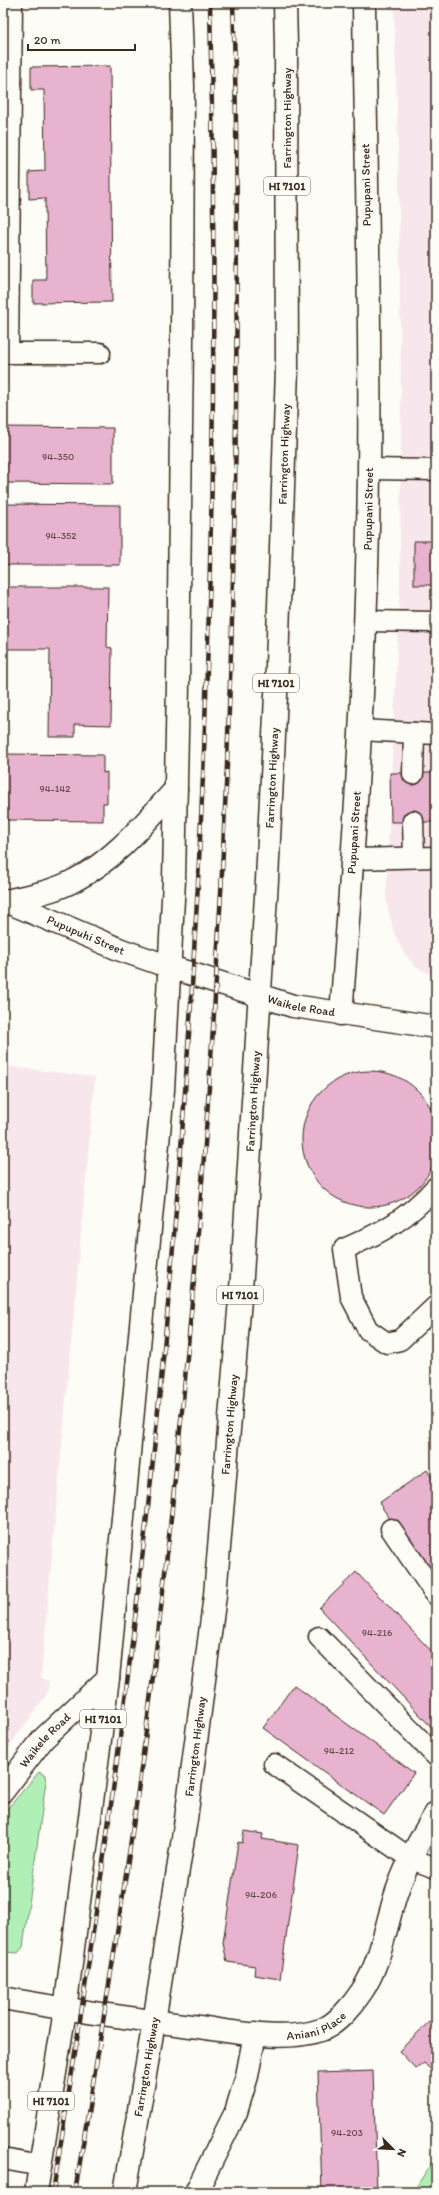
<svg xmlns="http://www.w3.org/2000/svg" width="439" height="2195" font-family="Itim,sans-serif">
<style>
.built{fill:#f7e6eb}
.green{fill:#b0f0b7;stroke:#768d6a}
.building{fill:#e8b3ce;stroke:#3b2a1e}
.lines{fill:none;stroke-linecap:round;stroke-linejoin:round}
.service-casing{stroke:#3b2a1e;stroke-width:23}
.minor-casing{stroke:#3b2a1e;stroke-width:25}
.tertiary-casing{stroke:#3b2a1e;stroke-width:25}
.primary-casing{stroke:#3b2a1e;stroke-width:25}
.service{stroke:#fdfcf7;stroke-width:20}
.minor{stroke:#fdfcf7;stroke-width:22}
.tertiary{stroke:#fdfcf7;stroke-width:22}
.primary{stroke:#fdfcf7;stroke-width:22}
.rail-casing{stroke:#3b2a1e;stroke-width:4.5}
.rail{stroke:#fdfcf7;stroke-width:3;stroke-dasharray:9;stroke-linecap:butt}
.labels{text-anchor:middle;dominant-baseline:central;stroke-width:3;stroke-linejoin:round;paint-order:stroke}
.number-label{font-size:10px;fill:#664c4a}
.shield{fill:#fdfcf7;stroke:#75695f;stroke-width:1}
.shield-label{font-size:11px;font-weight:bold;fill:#3b2a1e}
.street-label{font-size:12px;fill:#3b2a1e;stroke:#fdfcf7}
</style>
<rect width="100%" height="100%" fill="#fdfcf7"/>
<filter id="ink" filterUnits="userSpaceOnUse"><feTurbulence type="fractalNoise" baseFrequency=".025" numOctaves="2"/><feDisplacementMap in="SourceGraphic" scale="8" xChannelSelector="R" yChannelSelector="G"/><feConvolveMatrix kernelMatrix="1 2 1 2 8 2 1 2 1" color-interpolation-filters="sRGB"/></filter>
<g filter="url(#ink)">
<g class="built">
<path d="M394,3H436V977L415,966L403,952L394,933L386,899L400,584L401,426L399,183Z"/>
<path d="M3,1066L95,1077L41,1677L49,1682L47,1694L3,1755Z"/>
</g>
<g class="green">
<path d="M39,1772L45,1775L46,1781L23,1947L18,1953L3,1952V1814Z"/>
<path d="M436,2156V2192H413Z"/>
</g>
<g class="building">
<path d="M110,66L112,302L33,303V280H46L45,198L29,199V172L45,171L44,90H31V67Z"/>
<path d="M3,427L113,428V484L3,483Z"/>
<path d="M3,504L120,505V565H3Z"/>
<rect x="414" y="541" width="22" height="44"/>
<path d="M3,587H108L107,647L112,648L111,725L75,724V737H49L50,649H3Z"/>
<path d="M3,754L103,755V773L107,772V803H103V821L3,820Z"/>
<path d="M390,773H436V822H391Z"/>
<circle cx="370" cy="1139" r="68"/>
<path d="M427,1470L436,1484V1586L379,1503Z"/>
<path d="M356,1572L436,1656V1732L319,1608Z"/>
<path d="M294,1685L414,1773L384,1815L263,1728Z"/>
<path d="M244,1831L263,1834L262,1839L299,1845L280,1979L254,1975L255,1966L227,1962L223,1943L238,1842L242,1843Z"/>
<path d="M436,2015V2075L424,2063L416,2069L399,2051Z"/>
<path d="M373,2071L377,2192H322L318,2073Z"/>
</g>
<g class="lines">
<g class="service-casing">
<g id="service">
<path d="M3,353H100"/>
<path d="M8,353L12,3"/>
<path d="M369,469L436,470"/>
<path d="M365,621L436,622"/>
<path d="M360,730L436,734"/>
<path d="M413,774L414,733"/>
<path d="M413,821L414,857"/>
<path d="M354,859L436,857"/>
<path d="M436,1187C407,1219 383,1232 344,1249L351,1297L368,1330L387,1343L400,1340L436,1306"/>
<path d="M391,1529L436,1595"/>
<path d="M319,1637L436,1756"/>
<path d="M274,1764L411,1859L436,1868"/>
<path d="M3,2159L41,2166"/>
</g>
</g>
<g class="minor-casing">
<g id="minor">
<path id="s1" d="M3,900L121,950L170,967"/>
<path id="s2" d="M341,1014C355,833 367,652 369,471C371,315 366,159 364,3"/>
<path id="s3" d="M3,1791L43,1739L108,1678"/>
<path id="s4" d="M3,1998C66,2010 128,2018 191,2026C231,2031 282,2043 321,2030C336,2025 353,2005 362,1991C381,1963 386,1923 397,1891C406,1865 421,1837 436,1813"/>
</g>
</g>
<g class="tertiary-casing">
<g id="tertiary">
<path id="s5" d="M170,967L293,1006L436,1027"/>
</g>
</g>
<g class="primary-casing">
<g id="primary">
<path d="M5,901C29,896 53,892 75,880C116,859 145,822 176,789"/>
<path d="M36,2192L65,2010L108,1678L163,1090L174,880L178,684L182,343L183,86L180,3"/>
<path id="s6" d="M125,2192L154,2022L186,1819L215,1595L242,1276L267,880L276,695L287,369L286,45L285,3"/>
<path d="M196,2192L236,2112L247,2076L255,2034"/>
</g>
</g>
<use href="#service" class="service"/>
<use href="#minor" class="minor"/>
<use href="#tertiary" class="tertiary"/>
<use href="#primary" class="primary"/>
<g class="rail-casing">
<g id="rail">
<path d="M53,2192C92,1952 126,1712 152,1470C203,983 222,492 210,3"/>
<path d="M75,2192C104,2018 133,1843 154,1668C204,1251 232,831 236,412C237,276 238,139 233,3"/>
</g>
</g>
<use href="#rail" class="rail"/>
</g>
</g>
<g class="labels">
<g class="number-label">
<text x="58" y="456">94-350</text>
<text x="61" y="535">94-352</text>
<text x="55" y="788">94-142</text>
<text x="377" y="1632">94-216</text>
<text x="339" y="1750">94-212</text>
<text x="261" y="1894">94-206</text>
<text x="347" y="2132">94-203</text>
</g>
<g class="shield">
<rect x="264" y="177" width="46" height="18" rx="3"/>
<rect x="253" y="674" width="46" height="18" rx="3"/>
<rect x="217" y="1286" width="46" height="18" rx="3"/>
<rect x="80" y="1710" width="46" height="18" rx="3"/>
<rect x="28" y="2092" width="46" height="18" rx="3"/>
</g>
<g class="shield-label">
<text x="287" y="186">HI 7101</text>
<text x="276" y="683">HI 7101</text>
<text x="240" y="1295">HI 7101</text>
<text x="103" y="1719">HI 7101</text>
<text x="51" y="2101">HI 7101</text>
</g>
<g class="street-label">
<text transform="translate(287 118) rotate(-90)">Farrington Highway</text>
<text transform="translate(366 185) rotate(-91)">Pupupani Street</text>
<text stroke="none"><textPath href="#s6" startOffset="1747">Farrington Highway</textPath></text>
<text stroke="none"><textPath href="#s2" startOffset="506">Pupupani Street</textPath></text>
<text stroke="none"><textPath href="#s6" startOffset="1423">Farrington Highway</textPath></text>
<text stroke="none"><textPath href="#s2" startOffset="182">Pupupani Street</textPath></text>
<text stroke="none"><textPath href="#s1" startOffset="90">Pupupuhi Street</textPath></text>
<text stroke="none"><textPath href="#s5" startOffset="137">Waikele Road</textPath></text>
<text stroke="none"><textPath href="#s6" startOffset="1099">Farrington Highway</textPath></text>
<text stroke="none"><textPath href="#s6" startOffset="775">Farrington Highway</textPath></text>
<text stroke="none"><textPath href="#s3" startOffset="66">Waikele Road</textPath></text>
<text stroke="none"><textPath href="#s6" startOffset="451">Farrington Highway</textPath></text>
<text stroke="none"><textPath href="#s4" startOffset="318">Aniani Place</textPath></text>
<text stroke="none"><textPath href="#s6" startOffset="127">Farrington Highway</textPath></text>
</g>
</g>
<rect width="439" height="2195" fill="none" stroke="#fdfcf7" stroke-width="16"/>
<rect x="8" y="8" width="423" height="2179" fill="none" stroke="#3b2a1e" stroke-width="1.5" filter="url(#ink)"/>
<g transform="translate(393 2149) rotate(114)" stroke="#fdfcf7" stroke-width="3" paint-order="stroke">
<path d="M0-3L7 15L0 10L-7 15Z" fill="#3b2a1e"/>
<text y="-6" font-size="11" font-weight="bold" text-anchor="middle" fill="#3b2a1e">N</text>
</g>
<path d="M28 44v6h107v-6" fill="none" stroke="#3b2a1e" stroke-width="2"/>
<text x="34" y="44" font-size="12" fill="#3b2a1e" stroke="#fdfcf7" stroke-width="3" paint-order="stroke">20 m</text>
</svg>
